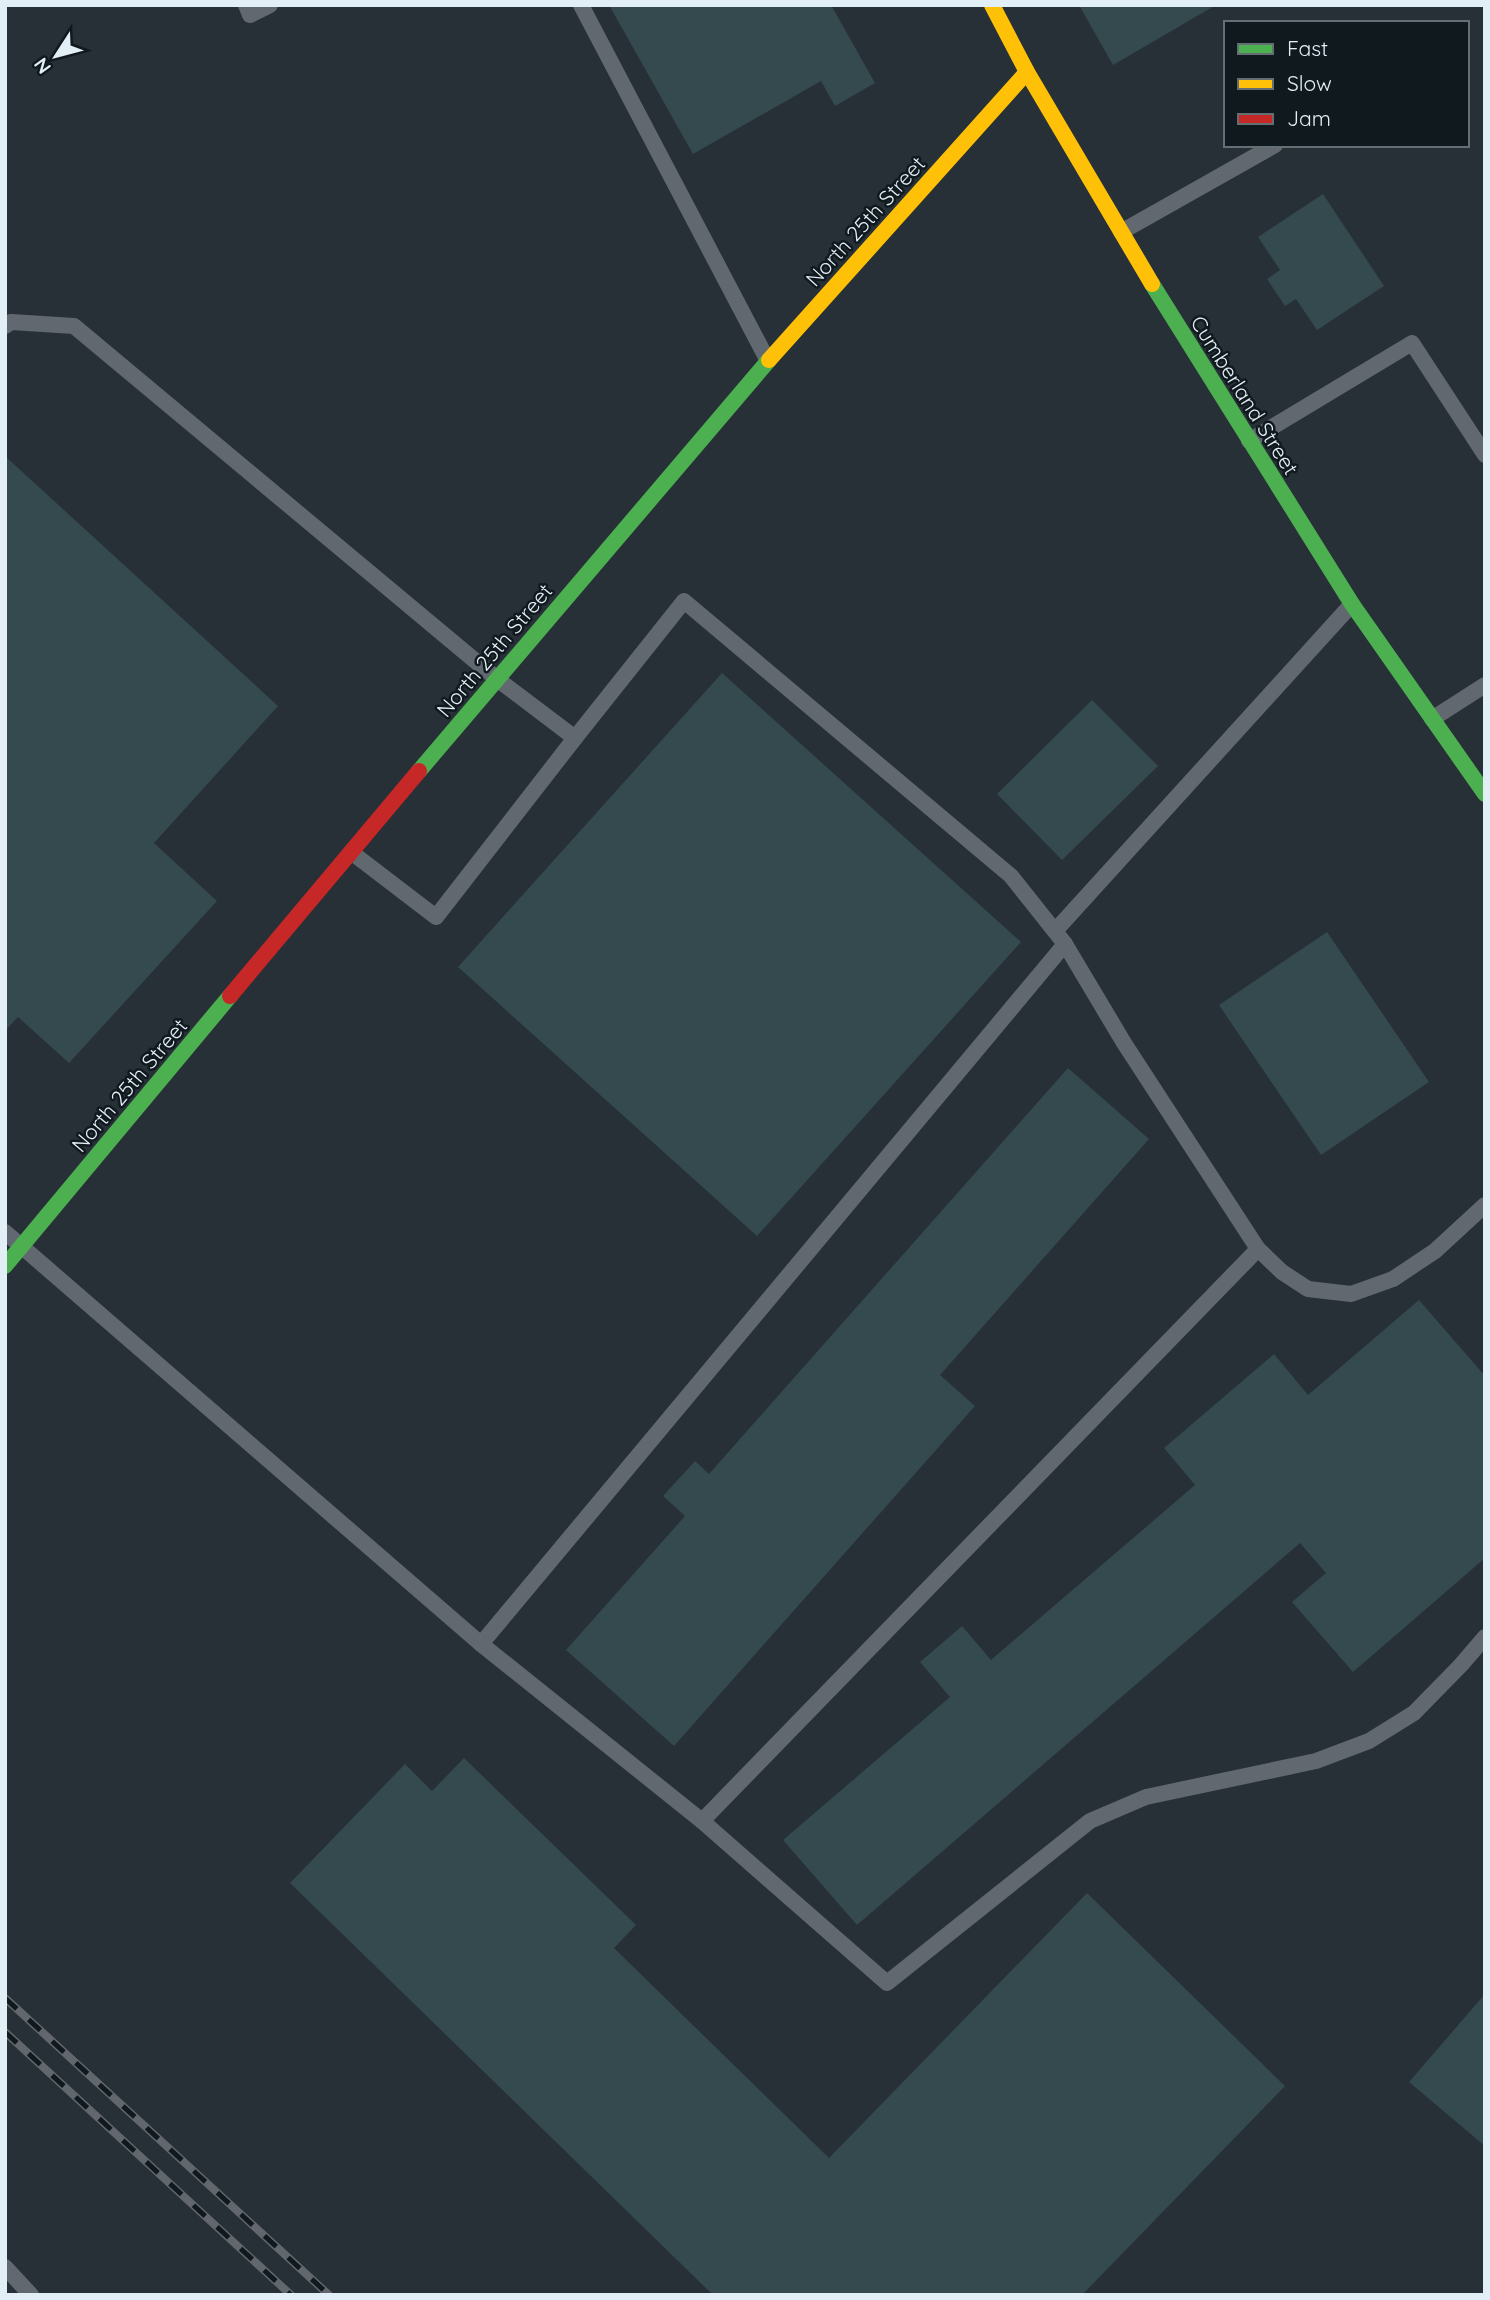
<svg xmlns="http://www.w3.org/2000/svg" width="1490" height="2300" font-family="Quicksand,sans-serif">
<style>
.building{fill:#354a4f}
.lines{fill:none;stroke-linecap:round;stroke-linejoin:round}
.lane{stroke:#62686f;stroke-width:16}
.fast{stroke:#4caf50;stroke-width:16}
.slow{stroke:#ffc107;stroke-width:16}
.jam{stroke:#c62828;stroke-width:16}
.rail-casing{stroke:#62676d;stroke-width:8}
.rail{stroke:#10191e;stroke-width:5;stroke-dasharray:16;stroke-linecap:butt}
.labels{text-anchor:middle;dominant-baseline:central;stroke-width:5;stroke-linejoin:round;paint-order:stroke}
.street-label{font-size:21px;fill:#e3eff6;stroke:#10191e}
</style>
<rect width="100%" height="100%" fill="#263036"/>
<g class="building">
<path d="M609,5H831L875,83L835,106L821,81L693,154Z"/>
<path d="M1079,5H1216L1113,65Z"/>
<path d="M1323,194L1384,286L1317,330L1296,299L1285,306L1267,279L1280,270L1258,237Z"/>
<path d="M5,456L278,706L154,843L217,901L69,1063L18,1017L5,1031Z"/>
<path d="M722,673L1021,942L757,1236L458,967Z"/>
<path d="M1092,700L1158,766L1062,860L997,794Z"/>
<path d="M1327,932L1429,1082L1321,1155L1219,1005Z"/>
<path d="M1068,1068L1149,1139L940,1375L975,1406L674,1746L566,1650L685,1516L663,1496L695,1461L709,1474Z"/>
<path d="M1419,1300L1485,1376V1558L1353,1672L1292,1602L1326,1573L1300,1543L857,1925L783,1840L950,1697L920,1662L962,1626L991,1660L1195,1485L1164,1448L1274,1354L1308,1395Z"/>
<path d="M464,1758L636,1925L614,1948L829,2158L1087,1893L1285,2086L1082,2295H713L290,1883L405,1764L432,1791Z"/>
<path d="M1485,1994V2146L1409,2082Z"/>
</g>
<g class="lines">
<g class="lane">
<path d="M246,5L250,15L270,5"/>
<path d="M581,5L768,361"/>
<path d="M1121,232L1275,145"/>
<path d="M5,326L11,322L74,326L497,679L575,738L684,601L1011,876L1065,944L1124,1043L1258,1249L1282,1272L1308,1289L1351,1294L1393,1279L1435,1251L1485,1205"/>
<path d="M1249,441L1412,343L1485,455"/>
<path d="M1432,719L1485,685"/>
<path d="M351,852L436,917L575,738"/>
<path d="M1055,931L1352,604"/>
<path d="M5,1232L481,1644L1065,944"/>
<path d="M481,1644L702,1821L1258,1249"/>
<path d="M702,1821L887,1983L1090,1821L1146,1797L1316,1761L1369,1741L1414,1713L1461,1665L1485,1637"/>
<path d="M5,2267L31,2295"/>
</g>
<g class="fast">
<path d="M1152,284L1352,604L1485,794"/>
<path d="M419,771L769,360"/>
<path d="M5,1266L230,996"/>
</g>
<g class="slow">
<path d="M992,5L1027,72L1152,284"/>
<path d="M769,360L1027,72"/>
</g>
<path class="jam" d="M230,996L419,771"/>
<g class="rail-casing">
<g id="rail">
<path d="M5,1998L329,2295"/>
<path d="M5,2032L291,2295"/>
</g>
</g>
<use href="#rail" class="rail"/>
</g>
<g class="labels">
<g class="street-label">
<text transform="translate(865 221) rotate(-48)">North 25th Street</text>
<text transform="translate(1245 395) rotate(58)">Cumberland Street</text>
<text transform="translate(494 650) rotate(-50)">North 25th Street</text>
<text transform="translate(129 1085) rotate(-50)">North 25th Street</text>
</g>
</g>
<rect width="1490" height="2300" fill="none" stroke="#e3eff6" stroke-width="14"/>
<rect x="1224" y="21" width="245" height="126" fill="#10191e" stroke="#646f74" stroke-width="2"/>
<rect x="1238" y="44" width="35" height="10" fill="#4caf50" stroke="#646f74" stroke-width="2"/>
<text x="1287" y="56" font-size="21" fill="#e3eff6">Fast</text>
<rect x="1238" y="79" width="35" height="10" fill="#ffc107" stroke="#646f74" stroke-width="2"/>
<text x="1287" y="91" font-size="21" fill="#e3eff6">Slow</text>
<rect x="1238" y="114" width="35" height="10" fill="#c62828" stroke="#646f74" stroke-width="2"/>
<text x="1287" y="126" font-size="21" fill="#e3eff6">Jam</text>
<g transform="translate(56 56) rotate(234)" stroke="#10191e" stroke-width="5" paint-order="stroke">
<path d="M0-5L12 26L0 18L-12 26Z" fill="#e3eff6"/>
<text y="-10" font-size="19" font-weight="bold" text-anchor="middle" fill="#e3eff6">N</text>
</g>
</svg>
